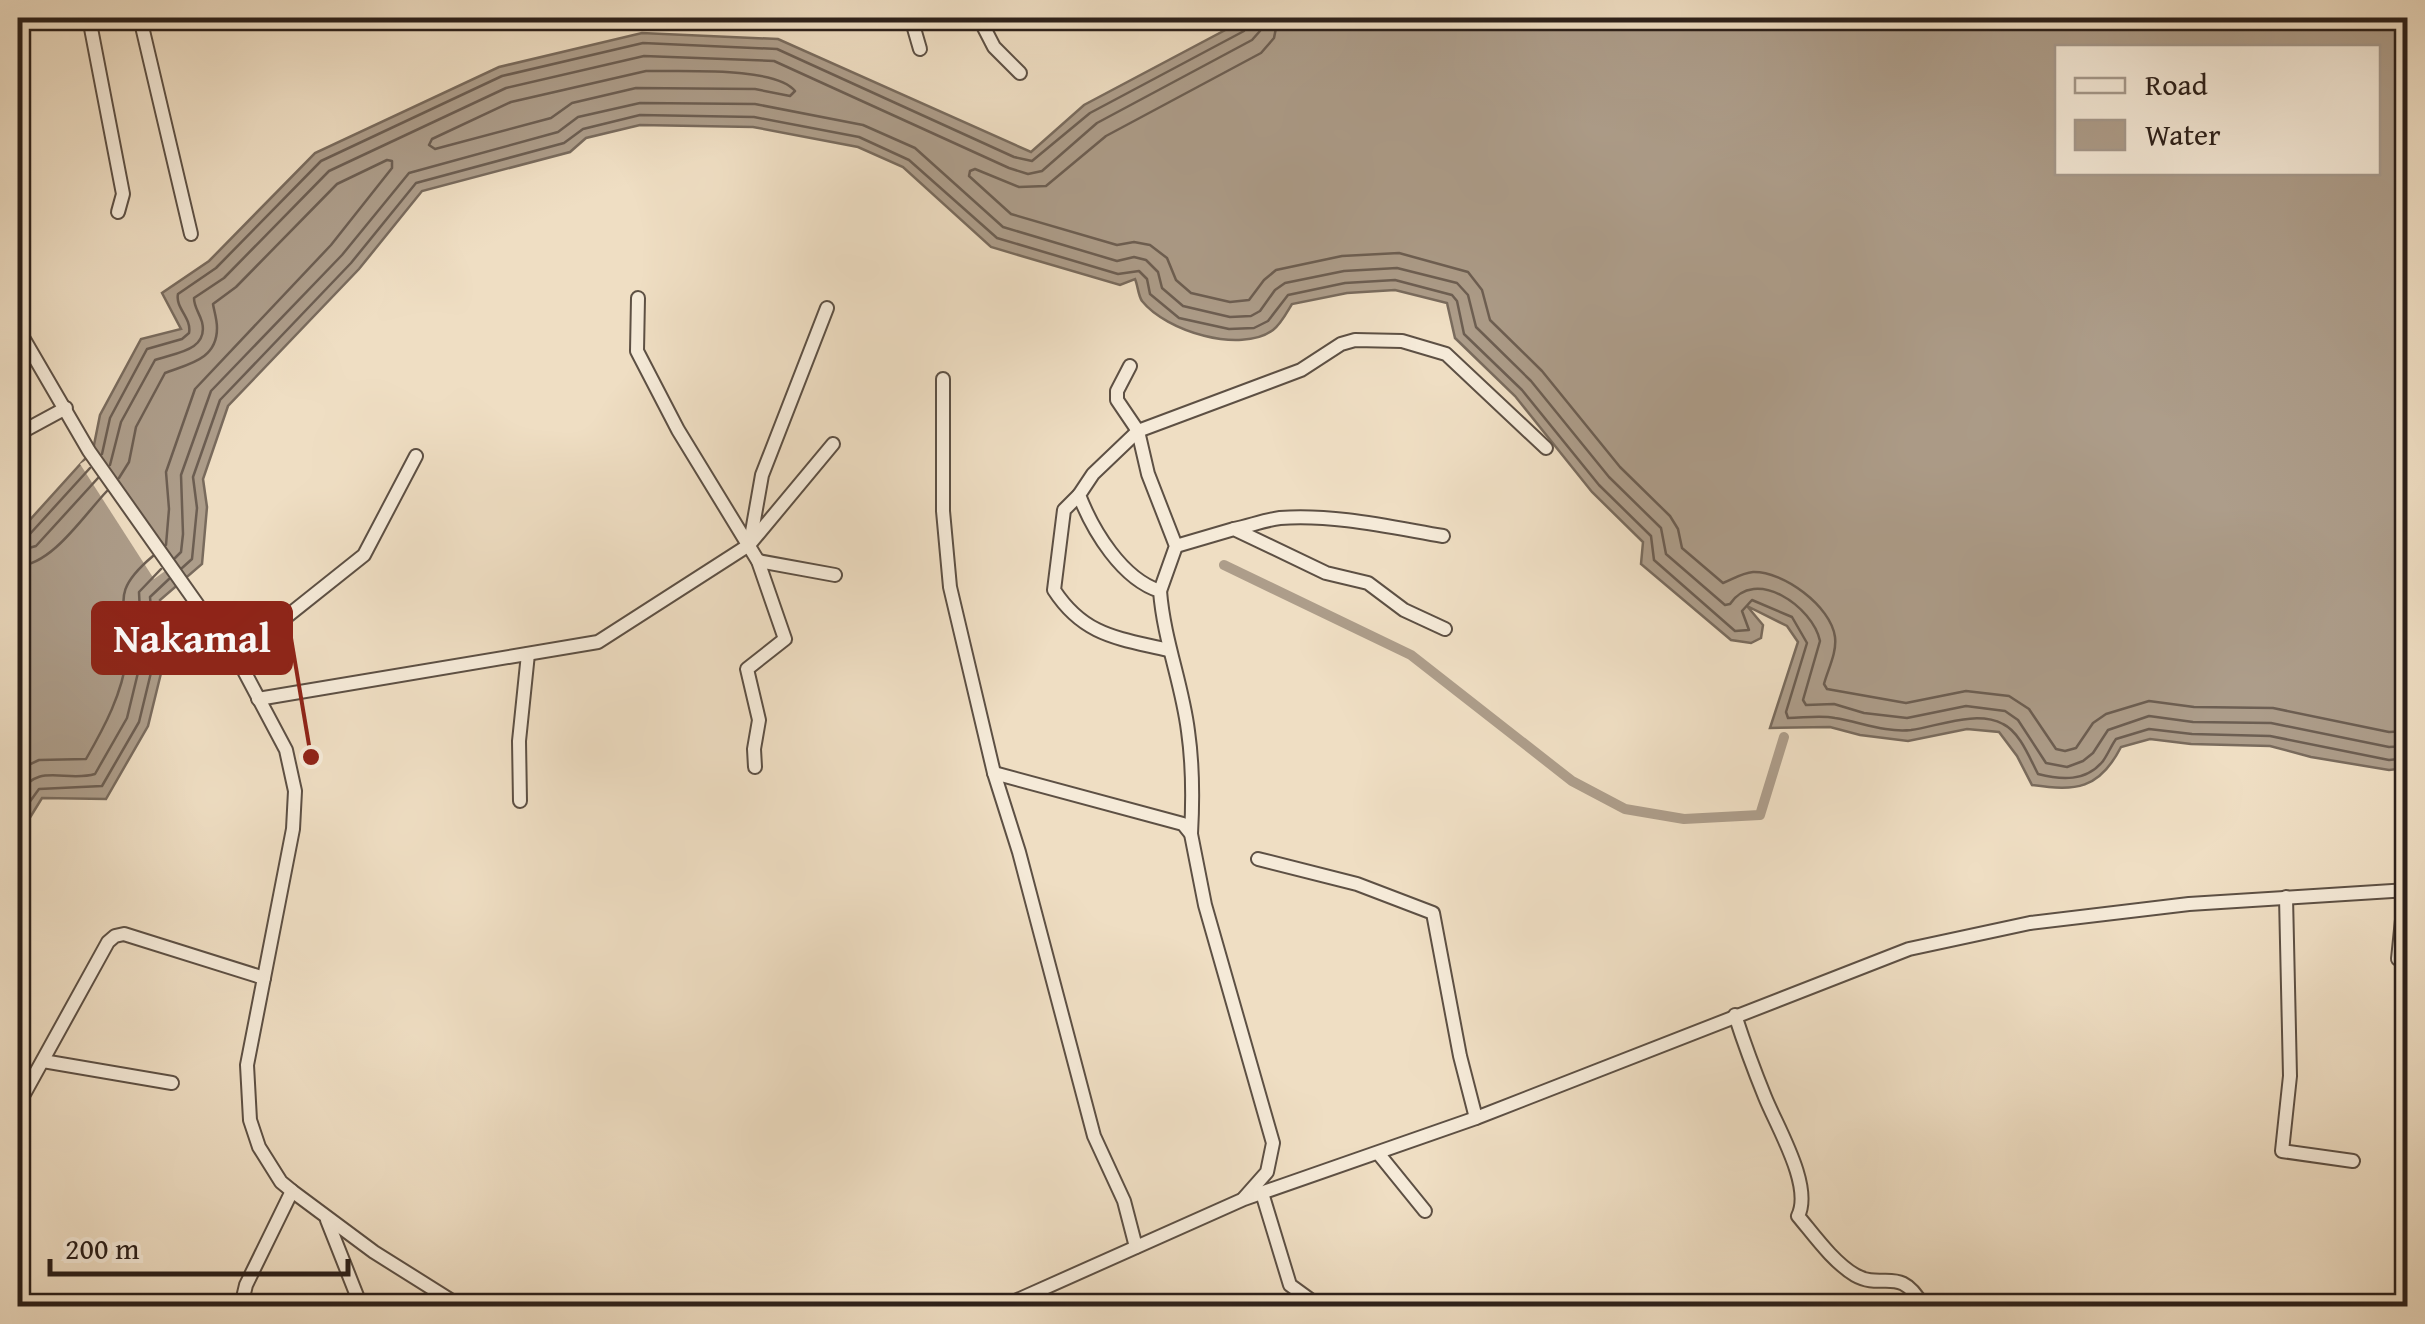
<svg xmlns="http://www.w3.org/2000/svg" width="2425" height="1324" font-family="'Gentium Book Plus',serif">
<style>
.water{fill:#ad9d8a;stroke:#796b5d;stroke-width:2.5;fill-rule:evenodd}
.pier{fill:#efdec3}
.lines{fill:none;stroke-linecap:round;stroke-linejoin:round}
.shore{stroke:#6c5e52;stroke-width:2.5}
.canal{stroke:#ad9d8a;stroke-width:10}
.minor-casing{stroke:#5d5044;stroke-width:16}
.minor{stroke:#f5ead8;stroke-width:12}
.leader{fill:none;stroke:#8f2418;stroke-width:4}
.callout-dot{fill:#8f2418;stroke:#f5ead8;stroke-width:4}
.callout{fill:#8f2418;stroke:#8f2418;stroke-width:4}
.callout-label{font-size:40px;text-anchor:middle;font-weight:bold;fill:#fff}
</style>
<rect width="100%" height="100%" fill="#efdec3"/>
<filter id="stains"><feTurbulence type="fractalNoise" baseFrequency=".002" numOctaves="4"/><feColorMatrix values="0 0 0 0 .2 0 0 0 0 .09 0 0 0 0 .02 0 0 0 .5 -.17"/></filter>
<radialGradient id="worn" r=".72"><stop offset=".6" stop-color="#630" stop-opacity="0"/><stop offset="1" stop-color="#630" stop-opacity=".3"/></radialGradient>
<path class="water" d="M1248,18H2407V768L2389,770L2311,757L2270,746L2191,744L2150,739L2121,747C2099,790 2076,791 2032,785L2017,756L1999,732L1967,729L1908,741L1860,735L1830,727L1770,728L1798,642L1787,626L1747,606L1763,625L1761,638L1751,643L1731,640L1641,564L1643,542L1592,492L1515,396L1455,338L1447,303L1395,290L1347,293L1292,304C1287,312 1281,324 1273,330C1240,354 1166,331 1142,301C1138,295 1138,286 1135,279L1120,285L991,247L903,167L858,147L753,127L640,125L586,138L570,152L422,191L359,269L228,406L203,479L207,507L202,564L160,600L165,657L148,726L106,799L42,798L18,837V533L93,450L100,415L141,339L181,329L162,293L209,261L315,153L499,67L642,33L778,39L1031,152L1084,105ZM2058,48H2378V172H2058Z"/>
<path class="pier" d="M97,453L172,566L154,579L80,464Z"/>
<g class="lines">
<g class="shore">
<path d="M1278,18L1274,38L1261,53L1106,136L1046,186L1019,187L975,169L970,171L969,176L1011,214L1117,245L1134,242L1150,245L1167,258L1176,280L1191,293L1230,302L1249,300L1264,280L1276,270L1342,256L1399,253L1468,272L1482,290L1490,320L1542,371L1620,467L1670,516L1678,529L1682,548L1723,583C1733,579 1742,573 1753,572C1783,571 1831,606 1835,637C1837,653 1828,669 1824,684L1827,689L1906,703L1966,691L2009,696L2029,709L2056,749L2065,751L2076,748L2093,723L2106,714L2149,701L2194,707L2273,708L2389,732L2408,731"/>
<path d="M646,71C680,72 775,66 795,91L790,96L755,89L636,88L572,103L551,118L435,149L429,145L432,139L511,102Z"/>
<path d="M102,454L110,418L147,349L182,339L189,333C192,318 175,308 178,294L216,268L321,161L502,76L643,43L777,49L1014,157L1032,161L1090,113L1244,31L1250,18"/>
<path d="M110,465L121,422L155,360C174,353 209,351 202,322C199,312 194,307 194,298L224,278L329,171L506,88L644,56L774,61L1009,168L1028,174L1042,171L1097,123L1252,40L1260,31L1263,18"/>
<path d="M119,478L129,462L136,427L165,373C188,364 217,360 217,328C217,319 214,311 213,304L236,287L337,184L387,160L392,161V168L331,245L195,389L166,472L169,509L166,545"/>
<path d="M18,539L29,535L90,468"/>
<path d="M18,551L36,546L98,478"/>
<path d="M175,558L181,552L183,534L181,475L211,391L342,255L409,173L558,132L578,117L640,103L755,104L863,125L915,148L1003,227L1117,261L1134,257L1146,260L1158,272L1162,288L1183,306L1230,317L1251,316L1260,311L1275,290L1285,283L1344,271L1397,268L1457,283L1468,295L1476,327L1531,381L1609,477L1661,528L1666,554L1725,605L1730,604C1755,566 1813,607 1820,641L1803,700L1806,705L1834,704L1864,713L1907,718L1966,706L2005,711L2018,720L2046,763L2067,767L2083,761L2093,753L2108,730L2149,716L2193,722L2271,723L2389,747L2408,746"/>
<path d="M18,566C52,565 84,515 107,491"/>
<path d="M182,568L192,559L197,508L193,477L220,400L351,263L416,183L564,143L583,129L640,115L754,117L859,137L909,160L997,238L1118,274L1139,271L1147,279L1150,294L1179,318L1229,329L1254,328L1268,321L1288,295L1345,283L1395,280L1452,295L1457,301L1464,334L1522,390L1599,485L1651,536L1654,560L1735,631L1749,630L1742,611L1752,600L1792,617L1807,643L1786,712L1788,718C1803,718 1820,715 1835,718C1860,722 1886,733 1911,730C1939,726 1976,710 2003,724C2020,732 2030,759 2038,774C2061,780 2086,782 2103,761C2108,754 2111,746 2116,739L2149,729L2192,734L2270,736L2389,760L2408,758"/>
<path d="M18,770L39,760L86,759C105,726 122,694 127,656C133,606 103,598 153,556"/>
<path d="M18,795C38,761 65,783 95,774L127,718L142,656L139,592L161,569"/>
<path d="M18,818L39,789L102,786L139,722L155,656L150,597L169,579"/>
</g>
<path class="canal" d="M1224,565L1411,655L1572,781L1625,809L1684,819L1760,815L1784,737"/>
<g class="minor-casing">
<g id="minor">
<path d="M89,18L123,194L118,212"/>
<path d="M140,18L191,234"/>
<path d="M911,18L920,49"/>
<path d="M979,18L994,47L1020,73"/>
<path d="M638,298L637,351L678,430L758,561L785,639L747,669L759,720L754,749L755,767"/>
<path d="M18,329L89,451L243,669L286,750L295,791L293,829L247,1065L250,1120L259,1147L281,1182L292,1191L374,1252L460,1306"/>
<path d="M1130,366L1117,391V400L1138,431L1148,474L1176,546L1160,591"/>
<path d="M943,379V511L950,587L994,773L1019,852L1094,1136L1124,1201L1136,1247"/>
<path d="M18,434L66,408"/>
<path d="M1079,495L1064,510L1054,590C1084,636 1118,638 1168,650"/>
<path d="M1234,529C1249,526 1265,520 1280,518C1334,514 1390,527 1443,536"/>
<path d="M750,543L762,475L827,308"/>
<path d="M1176,546L1234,529L1326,573L1368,583L1404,610L1445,629"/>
<path d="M758,561L835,575"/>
<path d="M236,657L364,555L416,456"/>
<path d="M258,699L598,642L749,545L833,444"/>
<path d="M994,773L1183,824L1191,834L1205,905L1273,1143L1267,1172L1244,1198"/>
<path d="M520,801L519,741L528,654"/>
<path d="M1191,834C1193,799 1193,766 1188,731C1182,683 1164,641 1160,591C1122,579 1093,531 1079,495L1093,474L1138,431L1301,370L1341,344L1355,340L1402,341L1446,354L1546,448"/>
<path d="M1258,859L1357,884L1433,913L1460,1056L1476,1118"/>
<path d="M2286,897L2290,1076L2282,1151L2353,1161"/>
<path d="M2398,959L2405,890"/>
<path d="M1735,1015C1744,1043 1754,1070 1765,1097C1777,1127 1813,1186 1798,1216C1814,1235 1833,1262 1855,1275C1883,1291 1900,1264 1923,1306"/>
<path d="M43,1061L172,1083"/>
<path d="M18,1105L108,942L115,936L124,934L264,978"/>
<path d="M1378,1153L1425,1211"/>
<path d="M1262,1193L1290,1285L1312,1301"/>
<path d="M327,1220L361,1306"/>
<path d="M241,1306L246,1285L292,1191"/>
<path d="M1004,1306L1244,1199L1476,1118L1909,949L2030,923L2189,904L2408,890"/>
</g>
</g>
<use href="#minor" class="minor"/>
</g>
<path class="leader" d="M311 757L291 638"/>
<circle class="callout-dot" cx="311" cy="757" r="10"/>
<rect class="callout" x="93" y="603" width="198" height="70" rx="10"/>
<g class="callout-label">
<text x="192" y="652">Nakamal</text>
</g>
<rect width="2425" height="1324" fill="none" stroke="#efdec3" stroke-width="60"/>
<rect x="20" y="20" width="2385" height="1284" fill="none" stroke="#2c201a" stroke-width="5"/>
<rect x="30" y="30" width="2365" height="1264" fill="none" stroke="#2c201a" stroke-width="2.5"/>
<rect x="2055" y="45" width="325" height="130" fill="#f5ead8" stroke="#a5998c" stroke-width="2.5"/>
<rect x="2075" y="78" width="50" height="15" fill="#f5ead8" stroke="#a5998c" stroke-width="2.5"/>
<text x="2145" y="95" font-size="30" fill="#2c201a">Road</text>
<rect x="2075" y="120" width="50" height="30" fill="#ad9d8a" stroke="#a5998c" stroke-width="2.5"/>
<text x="2145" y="145" font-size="30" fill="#2c201a">Water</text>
<path d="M50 1259v15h298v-15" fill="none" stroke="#2c201a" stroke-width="5"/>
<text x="65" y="1259" font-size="30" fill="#2c201a" stroke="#f5ead8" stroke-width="8" paint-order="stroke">200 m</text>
<rect width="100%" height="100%" filter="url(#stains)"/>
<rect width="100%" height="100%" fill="url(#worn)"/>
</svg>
